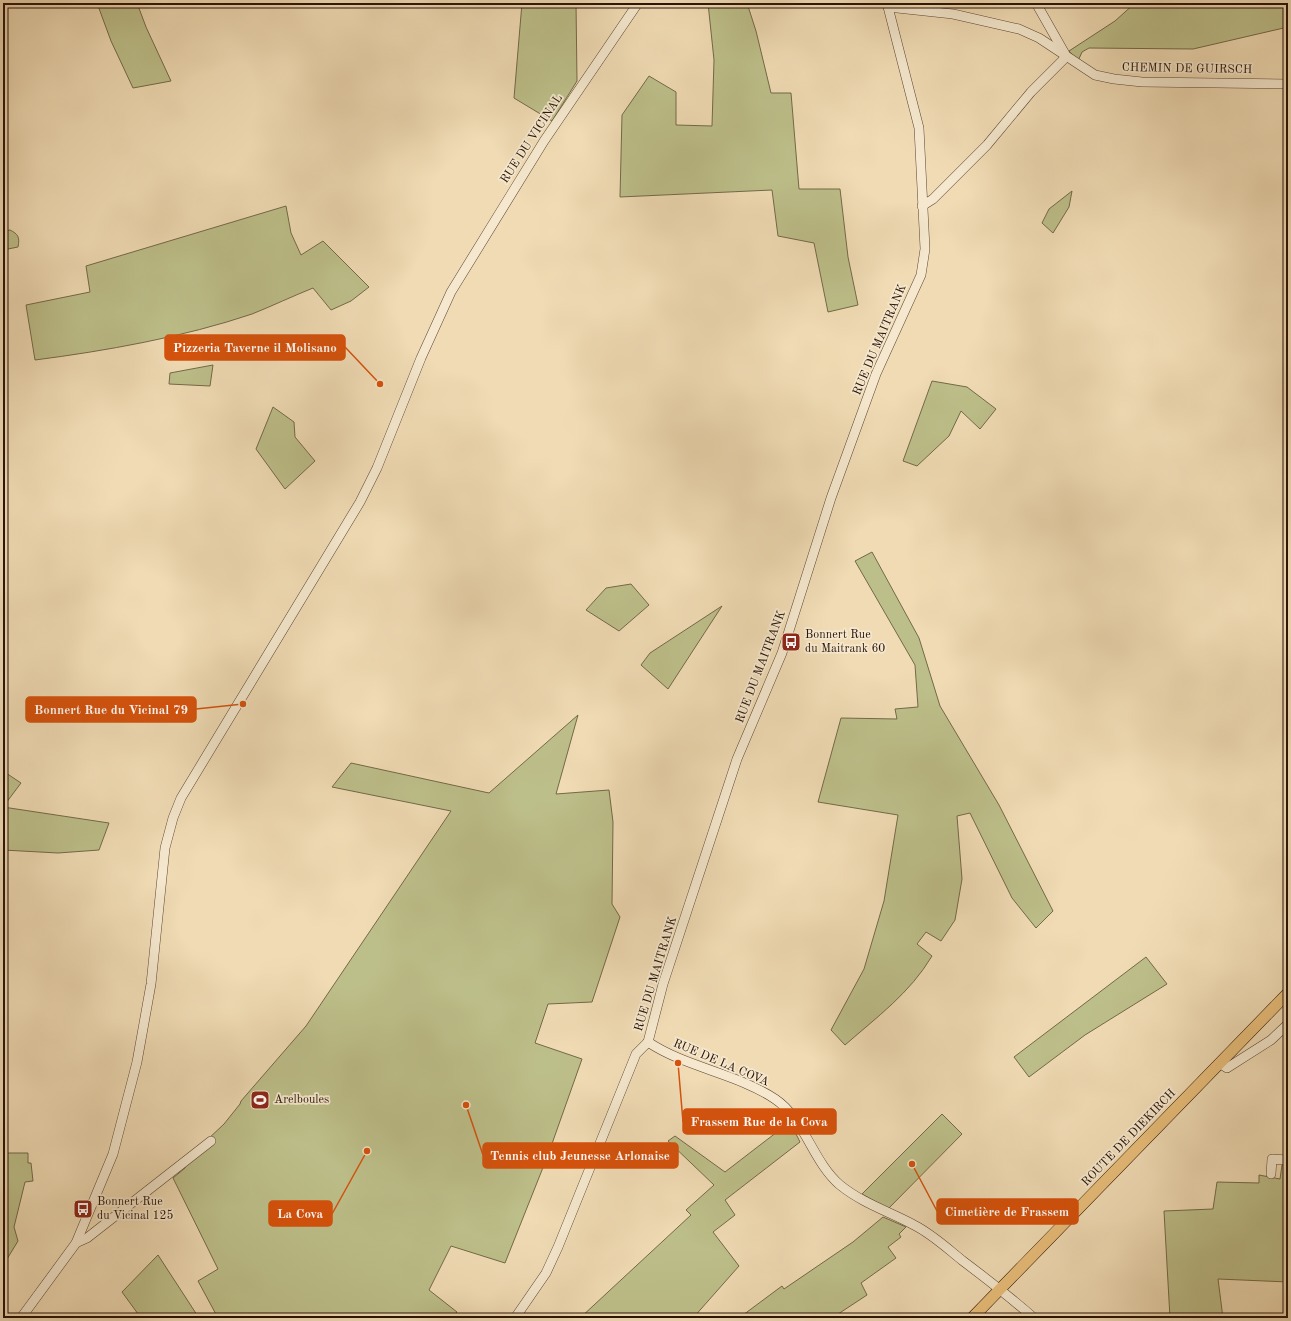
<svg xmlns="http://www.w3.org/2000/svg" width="1291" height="1321" font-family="'Old Standard TT',serif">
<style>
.green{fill:#bdbf8a;stroke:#746948}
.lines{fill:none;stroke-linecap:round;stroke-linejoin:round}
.minor-casing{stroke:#5c4532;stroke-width:10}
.major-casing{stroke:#2a1307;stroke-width:12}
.minor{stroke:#f5e8ce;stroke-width:9}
.major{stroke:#e8be7a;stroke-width:11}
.labels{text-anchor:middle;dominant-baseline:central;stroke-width:3.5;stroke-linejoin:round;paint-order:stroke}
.street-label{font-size:12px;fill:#2a1307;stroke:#f5e8ce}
.poi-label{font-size:12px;fill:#2a1307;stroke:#f5e8ce;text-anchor:start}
.leader{fill:none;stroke:#d5520c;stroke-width:1.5}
.callout-dot{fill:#d5520c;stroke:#f5e8ce;stroke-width:1.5}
.callout{fill:#d5520c;stroke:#d5520c;stroke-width:1.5}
.callout-label{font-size:13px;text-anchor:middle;font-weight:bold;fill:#fff}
</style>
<rect width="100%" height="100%" fill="#f0dbb4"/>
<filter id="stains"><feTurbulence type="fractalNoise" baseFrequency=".005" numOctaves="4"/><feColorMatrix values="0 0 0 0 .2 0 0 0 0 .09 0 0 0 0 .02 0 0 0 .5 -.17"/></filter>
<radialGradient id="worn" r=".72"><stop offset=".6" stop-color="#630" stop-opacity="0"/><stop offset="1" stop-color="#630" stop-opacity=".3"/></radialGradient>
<g class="green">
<path d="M97,3H137L146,27L171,81L133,88L111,41Z"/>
<path d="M522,3H576L577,81L552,121L514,98Z"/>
<path d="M708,3H747L756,31L771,93H791L799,189H840L848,257L858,305L828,312L814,243L778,236L772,190L620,197L622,115L649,76L676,92V125L712,126L714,60Z"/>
<path d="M1135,3H1288V27L1193,49L1089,48L1082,52L1078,61L1069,51L1115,21Z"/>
<path d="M1072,191L1069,207L1053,233L1042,223L1049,209Z"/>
<path d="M286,206L291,233L301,255L323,241L369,287L351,301L331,310L313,288C293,296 272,306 252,314C184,337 105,351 35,360L26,305L90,292L86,266Z"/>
<path d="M10,230C18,234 20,237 18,247L3,250V231Z"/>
<path d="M213,365L210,386L169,384L170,373Z"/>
<path d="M932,381L967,387L996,409L980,429L961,411L949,436L917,466L903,461Z"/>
<path d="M273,407L294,422L295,437L315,461L285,489L256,449Z"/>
<path d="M872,552L919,638L940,706L999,805L1053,911L1036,928L1012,898L970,813L957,816L962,879L955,920L941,941L926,932L917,944L932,956C910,993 877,1017 845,1045L831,1030L864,969L884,901L898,815L818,802L841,718L897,719L895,709L918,707L915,665L855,561Z"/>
<path d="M631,584L649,605L619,631L586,610L606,588Z"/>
<path d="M722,606L668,689L641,665L650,653Z"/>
<path d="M578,715L556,794L609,790L613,822L612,904L620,917L592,1002L548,1004L535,1043L582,1059L548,1155L505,1263L451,1246L429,1290L457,1312L452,1318H218L198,1281L218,1269L173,1178L185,1168L189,1157L224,1124L240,1104L241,1101L306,1026L451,811L332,787L351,763L489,793Z"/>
<path d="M3,771L21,783L3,807L109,823L99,850L58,853L3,850Z"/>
<path d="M1146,957L1167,984L1085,1035L1029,1077L1014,1057Z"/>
<path d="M942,1114L962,1134L888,1209L862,1194Z"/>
<path d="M790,1122L800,1142L725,1200L735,1215L713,1232L739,1266L693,1318H580L691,1215L686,1210L714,1185L668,1141L675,1136L725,1172Z"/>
<path d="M3,1153H28V1163H31L33,1181L25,1182L14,1227L18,1241L7,1259L3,1260Z"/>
<path d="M1282,1165L1288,1166V1282L1218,1279L1223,1318H1170L1164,1211L1213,1209L1217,1182L1259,1183V1175L1280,1179Z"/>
<path d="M883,1217L906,1227L899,1234L901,1237L888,1247L896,1258L861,1283L867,1295L832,1318H739L782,1286L784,1289L853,1242Z"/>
<path d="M158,1255L199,1318H141L122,1292Z"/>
</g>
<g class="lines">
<g class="minor-casing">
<g id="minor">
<path d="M1036,3L1065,54"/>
<path d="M888,7L953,14L1019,29L1039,38L1095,75L1114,79L1142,82L1288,84"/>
<path d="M922,206L933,199L987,145L1031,92L1066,57"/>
<path d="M648,1042C687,1068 736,1073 775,1099C805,1119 812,1161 840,1185C862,1203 890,1212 914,1225C932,1234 948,1249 963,1261C987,1279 1011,1298 1034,1318"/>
<path d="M1219,1063L1227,1068L1271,1040L1288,1024"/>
<path d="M1271,1174L1272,1159L1288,1160"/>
<path d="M76,1243L87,1238L211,1141"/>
<path d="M21,1318L76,1243L113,1154L137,1062L151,984L165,848L173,818L181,798L360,502L377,468L421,358L451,292L544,141L638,3"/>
<path d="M515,1318L546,1273L558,1247L636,1054L648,1042L663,984L737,759L782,653L831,498L876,374L921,275L925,249L919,128L887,3"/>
</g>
</g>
<g class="major-casing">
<path id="major" d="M972,1318L1288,993"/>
</g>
<use href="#minor" class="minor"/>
<use href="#major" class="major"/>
</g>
<defs>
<g id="bus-square" transform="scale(1)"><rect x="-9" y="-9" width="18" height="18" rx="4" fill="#8f2418" stroke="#f5e8ce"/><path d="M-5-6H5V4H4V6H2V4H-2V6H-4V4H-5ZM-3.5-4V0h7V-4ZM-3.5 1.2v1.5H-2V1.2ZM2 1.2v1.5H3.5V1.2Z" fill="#fff"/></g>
<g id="stadium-square" transform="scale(1)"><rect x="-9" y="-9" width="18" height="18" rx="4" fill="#8f2418" stroke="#f5e8ce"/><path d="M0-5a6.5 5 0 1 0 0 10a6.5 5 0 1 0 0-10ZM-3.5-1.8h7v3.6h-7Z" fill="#fff"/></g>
</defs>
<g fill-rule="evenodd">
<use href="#bus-square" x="791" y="642"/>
<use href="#stadium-square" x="260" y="1100"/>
<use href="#bus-square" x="83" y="1209"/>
</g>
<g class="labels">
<g class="street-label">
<text transform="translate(1187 69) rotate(1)">CHEMIN DE GUIRSCH</text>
<text transform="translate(532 139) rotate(-57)">RUE DU VICINAL</text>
<text transform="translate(880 340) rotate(-67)">RUE DU MAITRANK</text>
<text transform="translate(761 667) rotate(-69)">RUE DU MAITRANK</text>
<text transform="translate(656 974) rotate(-73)">RUE DU MAITRANK</text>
<text transform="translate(721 1063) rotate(23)">RUE DE LA COVA</text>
<text transform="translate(1129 1138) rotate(-46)">ROUTE DE DIEKIRCH</text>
</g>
<g class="poi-label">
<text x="805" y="635">Bonnert Rue<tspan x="805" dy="14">du Maitrank 60</tspan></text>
<text x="274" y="1100">Arelboules</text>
<text x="97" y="1202">Bonnert Rue<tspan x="97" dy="14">du Vicinal 125</tspan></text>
</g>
</g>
<path class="leader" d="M380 384L345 347M243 704L196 709M678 1063L683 1122M466 1105L483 1155M912 1164L937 1211M367 1151L332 1214"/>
<g class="callout-dot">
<circle cx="380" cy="384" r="4"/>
<circle cx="243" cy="704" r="4"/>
<circle cx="678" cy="1063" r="4"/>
<circle cx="466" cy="1105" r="4"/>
<circle cx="912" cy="1164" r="4"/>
<circle cx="367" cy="1151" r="4"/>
</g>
<g class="callout">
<rect x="165" y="335" width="180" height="25" rx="4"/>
<rect x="26" y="697" width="170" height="25" rx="4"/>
<rect x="683" y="1109" width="153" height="25" rx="4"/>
<rect x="483" y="1143" width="195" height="25" rx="4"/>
<rect x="937" y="1199" width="141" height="25" rx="4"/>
<rect x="269" y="1201" width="63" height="25" rx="4"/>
</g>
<g class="callout-label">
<text x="255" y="352">Pizzeria Taverne il Molisano</text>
<text x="111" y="714">Bonnert Rue du Vicinal 79</text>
<text x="759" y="1126">Frassem Rue de la Cova</text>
<text x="580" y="1160">Tennis club Jeunesse Arlonaise</text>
<text x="1007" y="1216">Cimetière de Frassem</text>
<text x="300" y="1218">La Cova</text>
</g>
<rect width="1291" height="1321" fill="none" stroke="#f0dbb4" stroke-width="16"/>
<rect x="4" y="4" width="1283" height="1313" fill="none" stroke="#2a1307" stroke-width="2"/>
<rect x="8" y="8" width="1275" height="1305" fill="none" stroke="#2a1307"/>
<rect width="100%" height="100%" filter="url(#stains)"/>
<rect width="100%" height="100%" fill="url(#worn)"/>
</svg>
